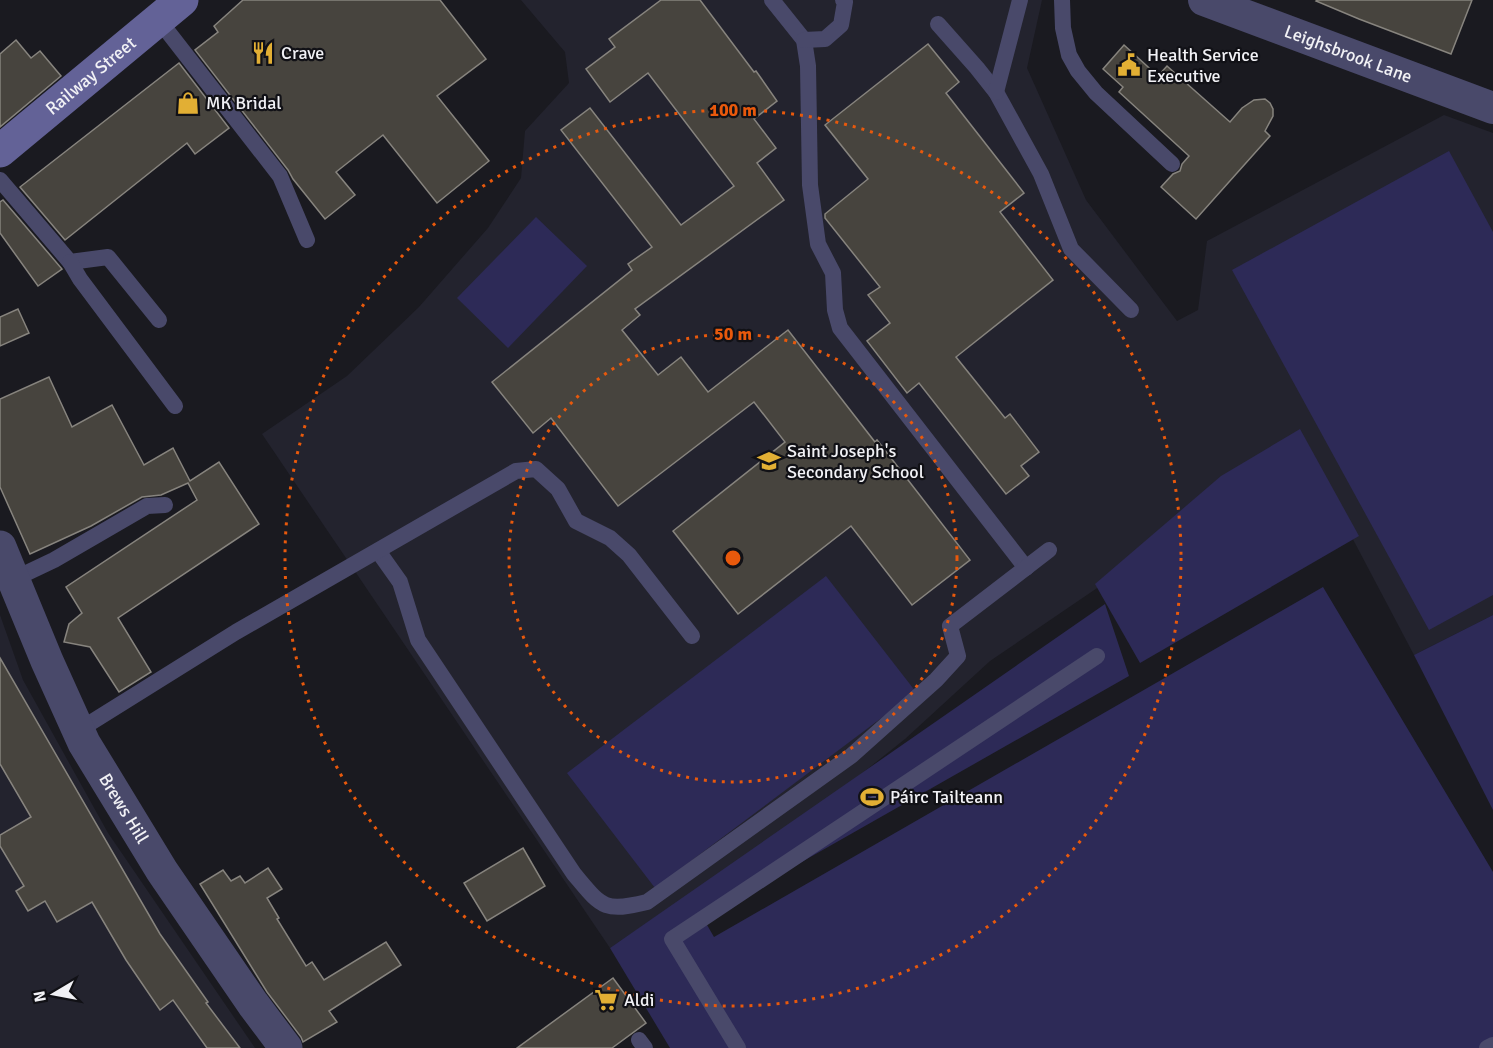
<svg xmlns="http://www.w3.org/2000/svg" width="1493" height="1048" font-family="Signika,sans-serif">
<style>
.built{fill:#23232e}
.green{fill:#2d2a57}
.building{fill:#47443e;stroke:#87847e;stroke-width:1.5}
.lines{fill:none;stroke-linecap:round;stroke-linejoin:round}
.service{stroke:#49496a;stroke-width:16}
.minor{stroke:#49496a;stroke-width:32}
.tertiary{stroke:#49496a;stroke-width:33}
.secondary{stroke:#636297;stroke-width:33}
.ring{fill:none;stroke:#e8590c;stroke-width:3;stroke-dasharray:3 6}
.labels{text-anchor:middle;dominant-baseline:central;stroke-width:4.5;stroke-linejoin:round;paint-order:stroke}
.poi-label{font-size:18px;fill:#f1f1f5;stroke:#111116;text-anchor:start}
.street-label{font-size:18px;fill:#f1f1f5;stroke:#111116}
.centre{fill:#e8590c;stroke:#111116;stroke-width:3}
.ring-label{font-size:18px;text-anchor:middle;font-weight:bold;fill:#e8590c;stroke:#111116;stroke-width:4.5;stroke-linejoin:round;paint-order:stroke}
</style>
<rect width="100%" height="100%" fill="#1a1a20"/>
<g class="built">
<path d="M521,0H1042L1027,68L1086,200L1177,321L1198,310L1207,241L1444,115L1493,133V615L1414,655L1299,437L1128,567L990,661L905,739L831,798L610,948L262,434L347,376L419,307L488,228L521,178L525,131L569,83L565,52Z"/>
<path d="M0,615L23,680L108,833L255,1048H0Z"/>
</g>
<g class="green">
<path d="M1449,151L1493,232V595L1429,630L1232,270Z"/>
<path d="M536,217L587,266L508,348L457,298Z"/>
<path d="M1300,429L1359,536L1140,663L1095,584L1221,476Z"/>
<path d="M826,576L916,692L655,888L567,773Z"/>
<path d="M1323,587L1493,872V1048H670L610,948L1105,604L1129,676L703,918L714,937Z"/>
<path d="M1493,615V810L1414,655Z"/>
</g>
<g class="building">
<path d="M243,0H440L486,59L437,96L489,161L437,203L383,135L336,172L355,195L325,219L293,179L288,170L195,50L218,32L214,26Z"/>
<path d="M661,0H700L754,72L756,71L777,101L754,119L776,148L757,163L784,200L635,309L640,315L622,330L658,375L681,357L708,392L788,330L875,442L877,440L970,560L912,605L851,526L738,614L673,531L785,442L754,402L618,506L551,418L533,433L492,382L632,270L628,264L652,247L561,130L590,108L681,225L734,186L648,73L610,102L586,69L615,47L609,39Z"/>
<path d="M1317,0H1472L1451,54L1359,19L1316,1Z"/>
<path d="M16,40L31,58L40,51L61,76L0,127V54Z"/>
<path d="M928,44L959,82L946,93L1024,193L1000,212L1053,280L956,357L1005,418L1010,414L1039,452L1021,466L1029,476L1006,494L919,383L907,393L867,341L890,323L868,295L880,287L825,218V214L868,179L825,125Z"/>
<path d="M1124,45L1158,76L1167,66L1230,122L1242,108L1254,100L1265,99L1270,103L1273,109V116L1265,131L1270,136L1196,219L1161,187L1173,174L1180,171L1182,164L1189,156L1119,92L1123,87L1103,69Z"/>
<path d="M179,63L229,128L195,154L187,143L65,240L20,187Z"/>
<path d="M3,200L62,269L38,286L0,233V202Z"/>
<path d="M18,309L29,333L0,346V317Z"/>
<path d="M49,377L72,427L112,405L144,465L173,448L190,481L219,462L259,524L118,618L151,672L119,692L90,647L64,642L69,624L82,613L66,587L197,500L188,483L161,495L142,497L91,526L30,554L0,487V399Z"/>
<path d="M0,658L160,934L208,1002L206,1003L240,1048H207L173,1000L160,1010L126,960L92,902L57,922L45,901L28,911L16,891L24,886L0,846V835L31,817L0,764Z"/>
<path d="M523,848L545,886L487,921L464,883Z"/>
<path d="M268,868L282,889L267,898L279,918L277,919L306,966L312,962L324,980L386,942L401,965L329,1011L337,1022L303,1042L301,1037L267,992L200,884L223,870L231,881L240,876L245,883Z"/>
<path d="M613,978L646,1023L612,1048H517Z"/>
</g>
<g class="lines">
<g class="service">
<path d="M772,0L804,40L808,66L810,185L818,244L833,273L835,310L840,328L1026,568"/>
<path d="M1062,0L1063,28L1069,55L1078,71L1096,93L1172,164"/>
<path d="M158,19L280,176L307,240"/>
<path d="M938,24L977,68L996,92L1041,174L1071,249L1131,310"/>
<path d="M804,40L825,39L841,25L845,2L843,0"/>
<path d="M996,92L1020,0"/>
<path d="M0,180L70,262L108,257L159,320"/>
<path d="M70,262L80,279L175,406"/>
<path d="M378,551L400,582L418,640L574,874C601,906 603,913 647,902L851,756L936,680L958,656L950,626L1049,550"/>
<path d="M14,579L54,560L147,506L165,505"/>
<path d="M79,730L236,632L516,471L536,469L558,489L576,521L610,538L629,555L692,636"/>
<path d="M639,1040L645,1048"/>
<path d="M738,1048L672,939L1097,656"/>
<path d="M1487,1048L1493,1045"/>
</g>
<path class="minor" id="s1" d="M1204,0L1493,108"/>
<path class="tertiary" id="s2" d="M0,547L47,661L84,743L162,871L253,1004L286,1048"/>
<path class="secondary" id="s3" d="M0,151L182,0"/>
</g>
<g class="ring">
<circle cx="733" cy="558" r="224"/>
<circle cx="733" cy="558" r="448"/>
</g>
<defs>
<g id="restaurant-bare" transform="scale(1.8)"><path d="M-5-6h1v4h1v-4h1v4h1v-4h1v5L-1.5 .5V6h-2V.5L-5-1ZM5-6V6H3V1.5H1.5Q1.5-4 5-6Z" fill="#e2af34" stroke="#111116" stroke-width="2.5" paint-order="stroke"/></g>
<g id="civic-bare" transform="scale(1.8)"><path d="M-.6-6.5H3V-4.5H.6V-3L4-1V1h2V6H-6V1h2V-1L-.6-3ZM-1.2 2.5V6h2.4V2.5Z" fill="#e2af34" stroke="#111116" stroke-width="2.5" paint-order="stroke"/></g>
<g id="shop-bare" transform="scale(1.8)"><path d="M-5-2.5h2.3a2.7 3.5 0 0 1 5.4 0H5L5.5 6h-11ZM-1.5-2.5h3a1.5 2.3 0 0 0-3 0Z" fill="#e2af34" stroke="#111116" stroke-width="2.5" paint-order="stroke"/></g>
<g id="school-bare" transform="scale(1.8)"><path d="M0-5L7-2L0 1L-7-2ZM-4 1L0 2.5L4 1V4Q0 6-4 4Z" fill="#e2af34" stroke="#111116" stroke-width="2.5" paint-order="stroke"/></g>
<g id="stadium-bare" transform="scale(1.8)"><path d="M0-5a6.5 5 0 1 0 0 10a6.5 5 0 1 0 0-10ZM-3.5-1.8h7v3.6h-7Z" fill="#e2af34" stroke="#111116" stroke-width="2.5" paint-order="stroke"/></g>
<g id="supermarket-bare" transform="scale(1.8)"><path d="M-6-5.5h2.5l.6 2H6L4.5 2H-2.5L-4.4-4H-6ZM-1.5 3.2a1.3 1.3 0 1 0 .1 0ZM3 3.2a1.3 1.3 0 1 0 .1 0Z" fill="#e2af34" stroke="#111116" stroke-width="2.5" paint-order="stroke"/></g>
</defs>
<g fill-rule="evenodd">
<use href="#restaurant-bare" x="263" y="53"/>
<use href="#civic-bare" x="1129" y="65"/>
<use href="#shop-bare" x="188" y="103"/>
<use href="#school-bare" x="769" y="461"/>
<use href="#stadium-bare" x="872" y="797"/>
<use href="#supermarket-bare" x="606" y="1000"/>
</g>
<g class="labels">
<g class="poi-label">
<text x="281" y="53">Crave</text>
<text x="1147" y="55">Health Service<tspan x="1147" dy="21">Executive</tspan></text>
<text x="206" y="103">MK Bridal</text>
<text x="787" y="451">Saint Joseph's<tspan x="787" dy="21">Secondary School</tspan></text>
<text x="890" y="797">Páirc Tailteann</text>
<text x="624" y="1000">Aldi</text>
</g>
<g class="street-label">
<text stroke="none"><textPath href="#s1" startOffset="154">Leighsbrook Lane</textPath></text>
<text stroke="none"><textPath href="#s3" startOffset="118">Railway Street</textPath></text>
<text stroke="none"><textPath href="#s2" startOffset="290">Brews Hill</textPath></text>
</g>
</g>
<circle cx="733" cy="558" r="9" class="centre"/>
<g class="ring-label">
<text x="733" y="116">100 m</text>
<text x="733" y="340">50 m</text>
</g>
<g transform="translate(54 994) rotate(260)" stroke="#111116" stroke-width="4.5" paint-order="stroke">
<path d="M0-4.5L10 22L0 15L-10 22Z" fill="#f1f1f5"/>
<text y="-9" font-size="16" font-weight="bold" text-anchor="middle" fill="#f1f1f5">N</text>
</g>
</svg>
